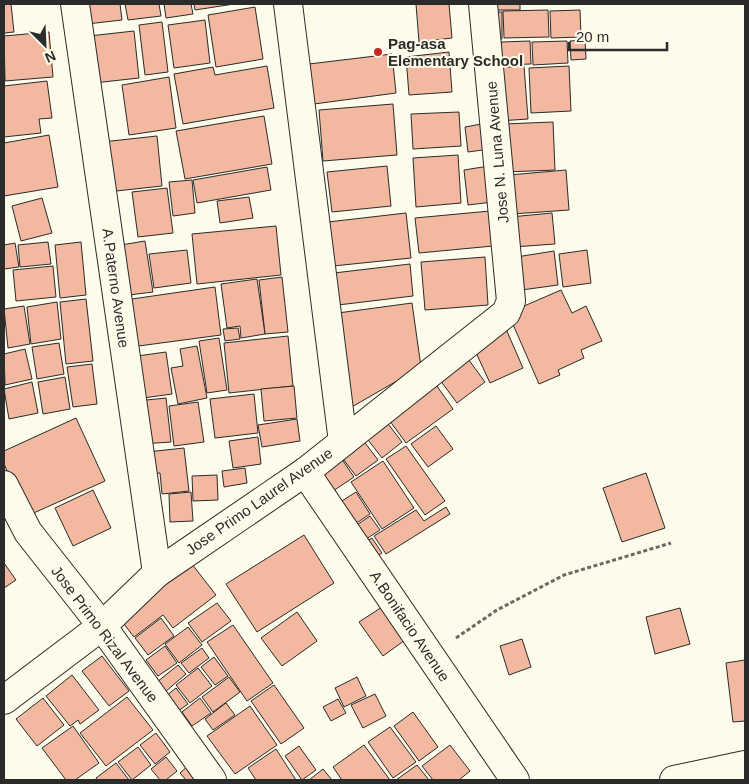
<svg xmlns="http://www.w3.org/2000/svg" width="749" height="784" font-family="Helvetica,sans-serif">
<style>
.building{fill:#f2b8a0;stroke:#2b2b2b}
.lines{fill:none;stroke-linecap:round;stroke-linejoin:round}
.minor-casing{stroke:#2b2b2b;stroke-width:30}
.path{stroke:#6a6964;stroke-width:3;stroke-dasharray:4 2.5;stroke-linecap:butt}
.minor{stroke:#fdfbea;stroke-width:28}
.poi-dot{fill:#c62828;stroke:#fdfbea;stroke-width:2}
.labels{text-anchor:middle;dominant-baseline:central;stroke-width:4;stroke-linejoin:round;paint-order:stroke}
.poi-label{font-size:15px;font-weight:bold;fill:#2b2b2b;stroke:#fdfbea;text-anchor:start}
.street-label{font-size:15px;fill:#2b2b2b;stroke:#fdfbea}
</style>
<rect width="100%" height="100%" fill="#fdfbea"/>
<g class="building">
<path d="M4,4H11L14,32L4,33Z"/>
<path d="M85,4H120L122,20L87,24Z"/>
<path d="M125,4H159L161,16L128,20Z"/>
<path d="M164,4H191L193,14L166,18Z"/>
<path d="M194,4H234L195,10Z"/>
<path d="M416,4H449L452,38L419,42Z"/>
<rect x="490" y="4" width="30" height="6"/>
<path d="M255,7L263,59L216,67L208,15Z"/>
<path d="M548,10L549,37L504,38L503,11Z"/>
<path d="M580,10L581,37L551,38L550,11Z"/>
<path d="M488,12H502V39H489Z"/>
<path d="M205,20L210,63L174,68L168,25Z"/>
<path d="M162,22L168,72L145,75L139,25Z"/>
<path d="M134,31L139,78L94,83L89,36Z"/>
<path d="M49,32L53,77L5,81L4,36Z"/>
<path d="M585,40L586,59L571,60L570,41Z"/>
<path d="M530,41L531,64L501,65V42Z"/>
<path d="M567,41L568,63L533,65L532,42Z"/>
<path d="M449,52L452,92L409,95L406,57Z"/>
<path d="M392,54L396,93L314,104L309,64Z"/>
<path d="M267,66L274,108L183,124L174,74L213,67L215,75Z"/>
<path d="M524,66L528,119L498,121L494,68Z"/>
<path d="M569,66L571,111L531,113L529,68Z"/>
<path d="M169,77L176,128L129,135L122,85Z"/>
<path d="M47,81L52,118L39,119L41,133L4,137V86Z"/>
<path d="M393,104L397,155L323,161L319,110Z"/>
<path d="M459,112L461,146L413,149L411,114Z"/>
<path d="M264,116L272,164L185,179L176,131Z"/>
<path d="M553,122L555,170L506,172L504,124Z"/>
<path d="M487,123L490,149L468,152L465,127Z"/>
<path d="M49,135L58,187L4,196V143Z"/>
<path d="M157,136L162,186L107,192L102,142Z"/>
<path d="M458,155L461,203L416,207L413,158Z"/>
<path d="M387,166L391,206L332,212L327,172Z"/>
<path d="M489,166L493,202L468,205L464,170Z"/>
<path d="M267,167L271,190L197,203L193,180Z"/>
<path d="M566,170L569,210L512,214L509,175Z"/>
<path d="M192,180L195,213L173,216L169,182Z"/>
<path d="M167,188L173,233L138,237L132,192Z"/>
<path d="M249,197L253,218L220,223L217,201Z"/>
<path d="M42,198L52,233L21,241L12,206Z"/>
<path d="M490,211L493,246L419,253L415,218Z"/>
<path d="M406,213L411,258L333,266L328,222Z"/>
<path d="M552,213L555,244L513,247L510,217Z"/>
<path d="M276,226L281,275L197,284L192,234Z"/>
<path d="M145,241L153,292L129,295L121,245Z"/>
<path d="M48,242L51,264L20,267L18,245Z"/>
<path d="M81,242L86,295L60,298L55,245Z"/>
<path d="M15,243L19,267L4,269V245Z"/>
<path d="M187,250L191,283L154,288L149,254Z"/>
<path d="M587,250L591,283L563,287L559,254Z"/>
<path d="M554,251L558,285L514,291L510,258Z"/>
<path d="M485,257L488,305L425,310L421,262Z"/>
<path d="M410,264L413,296L338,305L334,273Z"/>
<path d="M53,266L56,297L16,301L13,270Z"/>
<path d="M282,277L288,332L265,334L259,280Z"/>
<path d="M257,279L265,334L241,338L240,326L227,328L221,284Z"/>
<path d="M215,287L221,335L131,347L125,300Z"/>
<path d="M561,290L572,313L586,306L602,341L581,350L584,358L558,370L560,375L539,384L508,313Z"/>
<path d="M86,299L93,361L66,364L60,302Z"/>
<path d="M57,302L61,339L31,344L27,307Z"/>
<path d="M412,303L421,367L350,408L338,313Z"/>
<path d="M24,306L30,344L8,348L4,309Z"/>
<path d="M238,328L240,339L225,341L223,329Z"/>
<path d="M506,329L523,368L490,383L472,344Z"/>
<path d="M288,336L293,386L229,393L224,343Z"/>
<path d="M219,338L227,390L207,393L199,341Z"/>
<path d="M59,343L64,374L37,379L32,347Z"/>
<path d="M197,346L207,398L178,404L171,368L183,366L180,349Z"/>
<path d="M25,349L32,379L5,385L4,354Z"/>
<path d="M166,352L172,394L136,399L130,357Z"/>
<path d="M463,352L485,382L457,403L434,372Z"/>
<path d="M92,364L97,404L73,407L67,367Z"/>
<path d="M65,377L70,409L43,414L38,382Z"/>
<path d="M432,379L453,409L406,443L384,413Z"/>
<path d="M32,382L38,413L9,419L4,389Z"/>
<path d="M294,386L297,418L264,421L261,389Z"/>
<path d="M254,394L258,433L215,438L210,399Z"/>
<path d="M166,398L171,442L141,444L137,401Z"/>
<path d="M198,402L204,442L174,446L169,406Z"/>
<path d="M382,416L402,442L382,458L362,432Z"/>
<path d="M76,418L105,481L27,516L4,464V451Z"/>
<path d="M297,419L300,441L262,447L258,425Z"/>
<path d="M436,426L453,449L428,467L411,444Z"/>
<path d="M359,435L378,460L356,476L337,451Z"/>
<path d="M258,437L261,464L233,468L229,441Z"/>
<path d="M406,446L445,501L425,515L386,459Z"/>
<path d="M184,448L189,491L162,494L160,473L149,474L147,452Z"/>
<path d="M339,455L354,477L333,491L317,470Z"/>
<path d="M383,461L414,508L382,529L351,482Z"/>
<path d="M245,468L247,483L224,487L222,471Z"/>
<path d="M646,473L665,528L622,542L603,488Z"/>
<path d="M217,475L218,500L193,501L192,476Z"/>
<path d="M93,490L111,528L73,546L55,508Z"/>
<path d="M191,492L193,521L170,522L169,494Z"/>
<path d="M356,492L370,514L349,528L334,506Z"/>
<path d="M446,507L450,514L386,554L374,536L416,510L424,521Z"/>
<path d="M370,516L380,530L360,543L351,529Z"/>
<path d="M304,535L334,583L257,632L226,584Z"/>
<path d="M372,538L382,553L372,559L362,545Z"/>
<path d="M188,559L216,595L173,628L163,615L134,637L117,615Z"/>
<path d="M4,563L16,580L4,588Z"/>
<path d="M217,603L231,621L202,642L188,623Z"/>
<path d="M382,607L405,640L383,656L359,622Z"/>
<path d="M680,608L690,644L655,654L646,617Z"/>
<path d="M297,612L317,641L282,666L261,638Z"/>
<path d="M161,618L174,636L148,655L135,638Z"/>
<path d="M233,625L273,683L247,701L207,642Z"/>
<path d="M188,627L202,645L179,663L165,644Z"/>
<path d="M522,639L531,667L509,675L500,646Z"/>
<path d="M165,646L177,663L158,676L146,660Z"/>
<path d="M202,648L209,658L189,673L181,663Z"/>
<path d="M102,656L129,691L109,706L82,671Z"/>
<path d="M214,657L228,676L215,685L201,667Z"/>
<path d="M745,660V721L733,722L726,663Z"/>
<path d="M178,665L186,674L165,692L157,682Z"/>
<path d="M198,668L212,686L190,703L176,685Z"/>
<path d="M72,675L99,710L80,724L78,720L70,726L46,696Z"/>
<path d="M229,677L240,692L213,712L202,697Z"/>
<path d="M357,677L366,696L344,707L335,688Z"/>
<path d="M274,685L304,728L281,744L251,701Z"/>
<path d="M176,688L188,704L178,711L166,696Z"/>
<path d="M375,694L386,716L363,728L351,705Z"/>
<path d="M127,697L153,730L106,766L80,733Z"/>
<path d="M43,698L64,725L37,746L16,719Z"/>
<path d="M200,698L211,713L192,726L182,712Z"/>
<path d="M338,699L346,713L331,721L323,707Z"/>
<path d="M226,703L235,715L213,730L205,719Z"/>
<path d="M250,706L277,745L235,774L207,736Z"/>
<path d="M413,712L438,747L419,761L394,726Z"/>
<path d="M73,726L99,763L75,780H66L42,748Z"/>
<path d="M390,727L416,762L393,778L368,742Z"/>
<path d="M156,733L170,752L155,764L140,745Z"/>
<path d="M364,745L390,780H342L333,767Z"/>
<path d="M450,745L470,771L459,780H433L422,766Z"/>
<path d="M299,746L316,770L302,780L285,756Z"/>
<path d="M138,747L151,765L132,780L118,762Z"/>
<path d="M276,749L296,780H256L248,768Z"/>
<path d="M166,757L177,771L166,780H160L151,769Z"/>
<path d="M116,763L129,780H97L96,778Z"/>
<path d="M189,765L201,780H186L180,773Z"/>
<path d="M417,765L429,780H396Z"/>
<path d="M323,769L332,780H309Z"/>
</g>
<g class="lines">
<g class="minor-casing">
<g id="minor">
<path d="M75,4L157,573"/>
<path d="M288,4L343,442"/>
<path d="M305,472L515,780"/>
<path d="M4,485L28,532L102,626L212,780"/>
<path d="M4,700L102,626L157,573L305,472L506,313L511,301L483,4"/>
<path d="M674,780L745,765"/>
</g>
</g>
<path class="path" d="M456,638L497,610L564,575L671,543"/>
<use href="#minor" class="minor"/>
</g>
<circle class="poi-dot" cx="378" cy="52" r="5"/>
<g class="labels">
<g class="poi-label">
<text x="388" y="43">Pag-asa<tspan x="388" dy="17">Elementary School</tspan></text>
</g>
<g class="street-label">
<text transform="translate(497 152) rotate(-95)">Jose N. Luna Avenue</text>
<text transform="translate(116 288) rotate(82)">A.Paterno Avenue</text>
<text transform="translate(259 501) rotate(-35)">Jose Primo Laurel Avenue</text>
<text transform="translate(410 626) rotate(56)">A.Bonifacio Avenue</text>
<text transform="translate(105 634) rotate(53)">Jose Primo Rizal Avenue</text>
</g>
</g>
<rect width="749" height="784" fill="none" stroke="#2b2b2b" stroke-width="10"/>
<g transform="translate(45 45) rotate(156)" stroke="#fdfbea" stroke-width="4" paint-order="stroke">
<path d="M0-4L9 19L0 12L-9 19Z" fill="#2b2b2b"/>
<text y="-8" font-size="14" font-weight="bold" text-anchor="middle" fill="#2b2b2b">N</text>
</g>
<path d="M569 42v8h98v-8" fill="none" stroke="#2b2b2b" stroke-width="2.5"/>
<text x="576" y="42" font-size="15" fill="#2b2b2b" stroke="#fdfbea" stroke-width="4" paint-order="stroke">20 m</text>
</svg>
